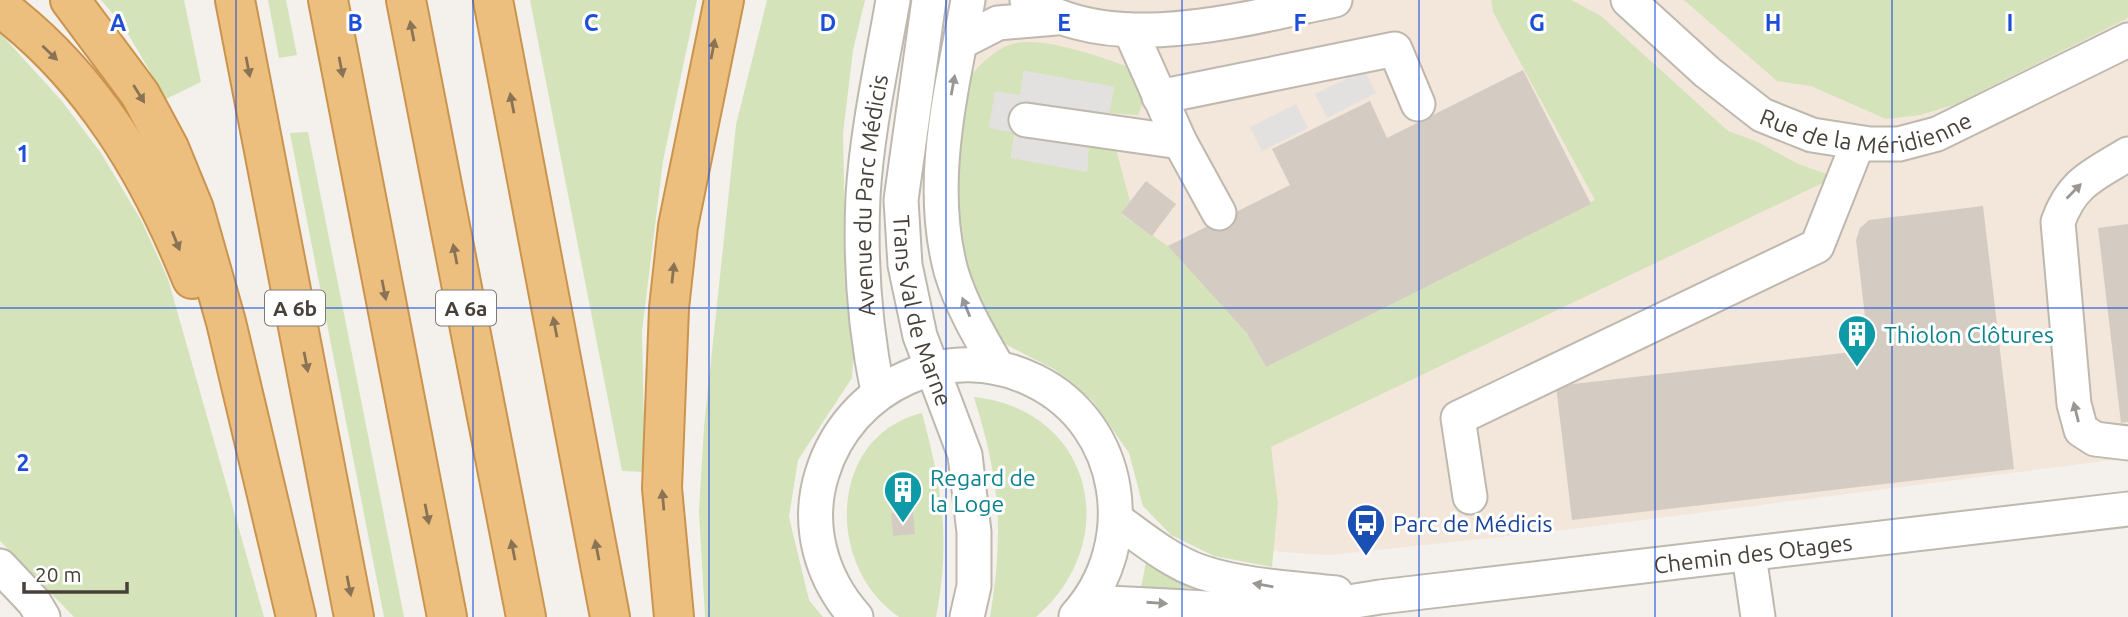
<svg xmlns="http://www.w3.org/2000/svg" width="2128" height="617" font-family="Ubuntu,sans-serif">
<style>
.commercial{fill:#f3e6da}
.green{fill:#d4e3ba}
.parking{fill:#e3e1df}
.building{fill:#d4ccc2}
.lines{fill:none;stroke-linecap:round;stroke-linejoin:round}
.minor-casing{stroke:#beb8af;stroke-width:37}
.highway-casing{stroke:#cb944e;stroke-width:42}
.minor{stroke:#fff;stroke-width:33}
.highway{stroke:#edbf7e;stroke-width:38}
.oneway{fill:#8a7355}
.oneway2{fill:#9a9693}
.grid{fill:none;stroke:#1d4ed8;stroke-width:2;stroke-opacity:0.55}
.labels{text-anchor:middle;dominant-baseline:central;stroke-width:6;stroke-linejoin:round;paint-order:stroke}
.shield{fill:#fff;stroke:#7f7a75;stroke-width:2}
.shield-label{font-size:21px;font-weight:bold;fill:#48413a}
.street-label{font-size:23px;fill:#48413a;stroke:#fff}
.culture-label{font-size:23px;fill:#0d838f;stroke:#fff;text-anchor:start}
.transit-label{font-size:23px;fill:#164399;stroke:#fff;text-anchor:start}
.grid-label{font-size:23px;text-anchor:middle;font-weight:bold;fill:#1d4ed8;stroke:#fff;stroke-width:6;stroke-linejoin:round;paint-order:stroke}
</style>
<rect width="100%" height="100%" fill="#f4f1ec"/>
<path class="commercial" d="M983,0H2128V458L1572,529L1331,555L1281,552L1210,535L1143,506L1129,453L1092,400L1054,369L995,339L950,177Z"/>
<g class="green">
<path d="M101,0H184L201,82L166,99L124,27Z"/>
<path d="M268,0H286L297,55L279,58Z"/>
<path d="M530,0H697L663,161L642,331L645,472L622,471Z"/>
<path d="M767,0H865L853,50L843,134L846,284L855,336L852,378L798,460L789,517L809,600L823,617H705L699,511L704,427L736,125Z"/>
<path d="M1491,0H1571L1601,16L1728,131L1758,142L1796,163L1835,177L1271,447L1278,504L1272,567L1214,556L1171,535L1143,506L1129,453L1092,400L1054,369L995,339L959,270L953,177L971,76C981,63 994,51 1009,45C1037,34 1098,56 1126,66L1143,103L1138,115L1109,113L1114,87L1024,71L1011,157L1087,171L1089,142L1116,150L1130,201L1121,214L1168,246L1223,303L1246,332L1266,367L1595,200L1493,12Z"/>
<path d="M1684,0H2128V18L1956,104L1920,115L1886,119L1811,86L1777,81Z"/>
<path d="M0,33L61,100L101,153L141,220L168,279L264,617H74L0,541Z"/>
<path d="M308,132L404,617H384L290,133Z"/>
<path d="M974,397C1093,410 1124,541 1036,617H990C1004,530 1000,481 974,397Z"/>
<path d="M922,413C942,488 951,540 936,617H899C825,567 827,436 922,413Z"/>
<path d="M1148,552L1200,588H1141Z"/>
</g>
<g class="parking">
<path d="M1364,70L1376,93L1327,118L1315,94Z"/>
<path d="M1024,71L1114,87L1109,113L1089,142L1087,172L1011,158L1015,133L989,128L995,91L1020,95Z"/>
<path d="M1296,104L1308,128L1262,151L1250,127Z"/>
</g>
<g class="building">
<path d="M1523,70L1591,204L1266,367L1246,332L1168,246L1290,185L1272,149L1370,101L1387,138Z"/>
<path d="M1146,181L1176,204L1152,236L1121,213Z"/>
<path d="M1983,206L2014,469L1572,520L1556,386L1869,350L1856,240L1860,228L1869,220Z"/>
<path d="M2128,224V422L2121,423L2098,228Z"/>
<path d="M913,512L915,534L893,536L891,513Z"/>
</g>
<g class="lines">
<g class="minor-casing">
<g id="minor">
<path id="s1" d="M929,0L901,200L905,265L920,336L965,455L974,532V586L967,617"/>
<path d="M968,0C952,89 927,181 951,271C961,305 980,337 998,368"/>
<path d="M1027,0C1111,57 1243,19 1335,0"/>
<path id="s2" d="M1628,0L1707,72L1762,115L1812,135L1870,144H1899L1937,134L2128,40"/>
<path d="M1130,30L1180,142L1219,213"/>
<path d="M961,42L998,23L1056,18"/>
<path d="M1159,97L1395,49L1418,104"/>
<path d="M1026,120L1180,142"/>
<path d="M2128,154C2094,175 2072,182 2058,222L2074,404L2081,430L2095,439L2128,443"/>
<path id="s3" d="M878,392C865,329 860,261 863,196C867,130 882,64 893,0"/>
<path d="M1470,497L1458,418L1817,246L1858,143"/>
<path d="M1117,520C1142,538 1171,562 1201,572C1243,586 1291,588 1336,593"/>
<path d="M1749,555L1758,617"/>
<path d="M0,566L34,602L43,617"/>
<path id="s4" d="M1089,602L1287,612L1380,597L2128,509"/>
<path d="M856,617C821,578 806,525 822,474C849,385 949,338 1035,381C1124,425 1141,544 1076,616"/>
</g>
</g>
<g class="highway-casing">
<g id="highway">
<path d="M70,0L140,94L169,148L194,209L226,322L296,617"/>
<path d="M235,0L354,617"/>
<path d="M328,0L447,617"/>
<path d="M406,0L526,617"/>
<path d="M493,0L610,617"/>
<path d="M0,7C92,76 150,175 192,279"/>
<path d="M674,617L662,488L669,308L678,226L724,0"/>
</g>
</g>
<use href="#minor" class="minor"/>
<use href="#highway" class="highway"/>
</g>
<defs><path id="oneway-solid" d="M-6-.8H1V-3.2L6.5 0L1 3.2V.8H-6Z" transform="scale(1.75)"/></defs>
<g class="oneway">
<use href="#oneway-solid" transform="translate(412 31) rotate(-101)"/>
<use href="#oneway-solid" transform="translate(713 49) rotate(-79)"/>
<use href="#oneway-solid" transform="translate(50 53) rotate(44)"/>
<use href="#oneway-solid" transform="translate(248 67) rotate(79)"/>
<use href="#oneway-solid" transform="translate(341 67) rotate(79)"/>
<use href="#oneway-solid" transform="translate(139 94) rotate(58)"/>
<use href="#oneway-solid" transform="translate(512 103) rotate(-101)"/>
<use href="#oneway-solid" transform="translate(176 241) rotate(68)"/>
<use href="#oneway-solid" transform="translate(455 254) rotate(-101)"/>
<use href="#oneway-solid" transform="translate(673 273) rotate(-84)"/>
<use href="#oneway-solid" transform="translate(384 290) rotate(79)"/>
<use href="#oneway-solid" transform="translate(555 327) rotate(-101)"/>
<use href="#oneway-solid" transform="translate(306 362) rotate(79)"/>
<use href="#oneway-solid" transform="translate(663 500) rotate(-95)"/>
<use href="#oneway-solid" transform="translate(427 514) rotate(79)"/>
<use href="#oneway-solid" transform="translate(513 550) rotate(-101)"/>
<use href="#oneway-solid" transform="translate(597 550) rotate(-101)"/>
<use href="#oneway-solid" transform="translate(349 586) rotate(79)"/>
</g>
<g class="oneway2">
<use href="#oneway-solid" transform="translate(953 85) rotate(-80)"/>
<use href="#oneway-solid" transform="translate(2074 191) rotate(-45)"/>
<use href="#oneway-solid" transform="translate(966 307) rotate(-112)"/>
<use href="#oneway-solid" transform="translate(2076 412) rotate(-104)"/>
<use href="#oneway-solid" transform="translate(1263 585) rotate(-170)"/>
<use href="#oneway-solid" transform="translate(1157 603) rotate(4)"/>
</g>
<path class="grid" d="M236,0V617M473,0V617M709,0V617M946,0V617M1182,0V617M1419,0V617M1655,0V617M1892,0V617M0,308H2128"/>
<defs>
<g id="building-pin" transform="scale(2.0125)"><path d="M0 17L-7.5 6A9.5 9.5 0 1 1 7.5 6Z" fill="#0f9aa8" stroke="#fff"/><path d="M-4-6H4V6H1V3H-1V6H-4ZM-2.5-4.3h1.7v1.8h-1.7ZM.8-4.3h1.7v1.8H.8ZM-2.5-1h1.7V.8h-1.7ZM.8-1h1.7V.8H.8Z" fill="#fff"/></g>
<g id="bus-pin" transform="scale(2.0125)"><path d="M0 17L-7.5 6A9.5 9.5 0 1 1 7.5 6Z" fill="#1a4fb4" stroke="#fff"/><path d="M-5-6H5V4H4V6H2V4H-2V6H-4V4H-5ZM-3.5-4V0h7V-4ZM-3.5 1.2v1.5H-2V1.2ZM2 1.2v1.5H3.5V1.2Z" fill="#fff"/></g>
</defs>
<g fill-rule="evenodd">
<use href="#building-pin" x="1857" y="334"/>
<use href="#building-pin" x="903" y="490"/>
<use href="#bus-pin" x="1366" y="523"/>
</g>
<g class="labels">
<g class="shield">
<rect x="265" y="290.5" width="60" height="35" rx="5"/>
<rect x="436" y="290.5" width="60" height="35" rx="5"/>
</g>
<g class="shield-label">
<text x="295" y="308">A 6b</text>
<text x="466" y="308">A 6a</text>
</g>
<g class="street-label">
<text stroke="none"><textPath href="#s2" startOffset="285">Rue de la Méridienne</textPath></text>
<text stroke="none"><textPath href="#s3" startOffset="198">Avenue du Parc Médicis</textPath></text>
<text stroke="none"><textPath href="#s1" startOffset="315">Trans Val de Marne</textPath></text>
<text stroke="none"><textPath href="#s4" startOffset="668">Chemin des Otages</textPath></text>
</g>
<g class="culture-label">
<text x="1884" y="334">Thiolon Clôtures</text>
<text x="930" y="477">Regard de<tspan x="930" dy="26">la Loge</tspan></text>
</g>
<g class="transit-label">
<text x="1393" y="523">Parc de Médicis</text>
</g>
</g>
<g class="grid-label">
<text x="118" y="31">A</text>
<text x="355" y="31">B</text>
<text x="591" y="31">C</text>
<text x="828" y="31">D</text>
<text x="1064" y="31">E</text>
<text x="1300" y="31">F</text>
<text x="1537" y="31">G</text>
<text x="1773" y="31">H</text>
<text x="2010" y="31">I</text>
<text x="23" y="162">1</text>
<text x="23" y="471">2</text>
</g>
<path d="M24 582v10h103v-10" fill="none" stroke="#48413a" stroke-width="3.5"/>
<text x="35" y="582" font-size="21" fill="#48413a" stroke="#ffffff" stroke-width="5" paint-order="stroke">20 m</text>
</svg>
